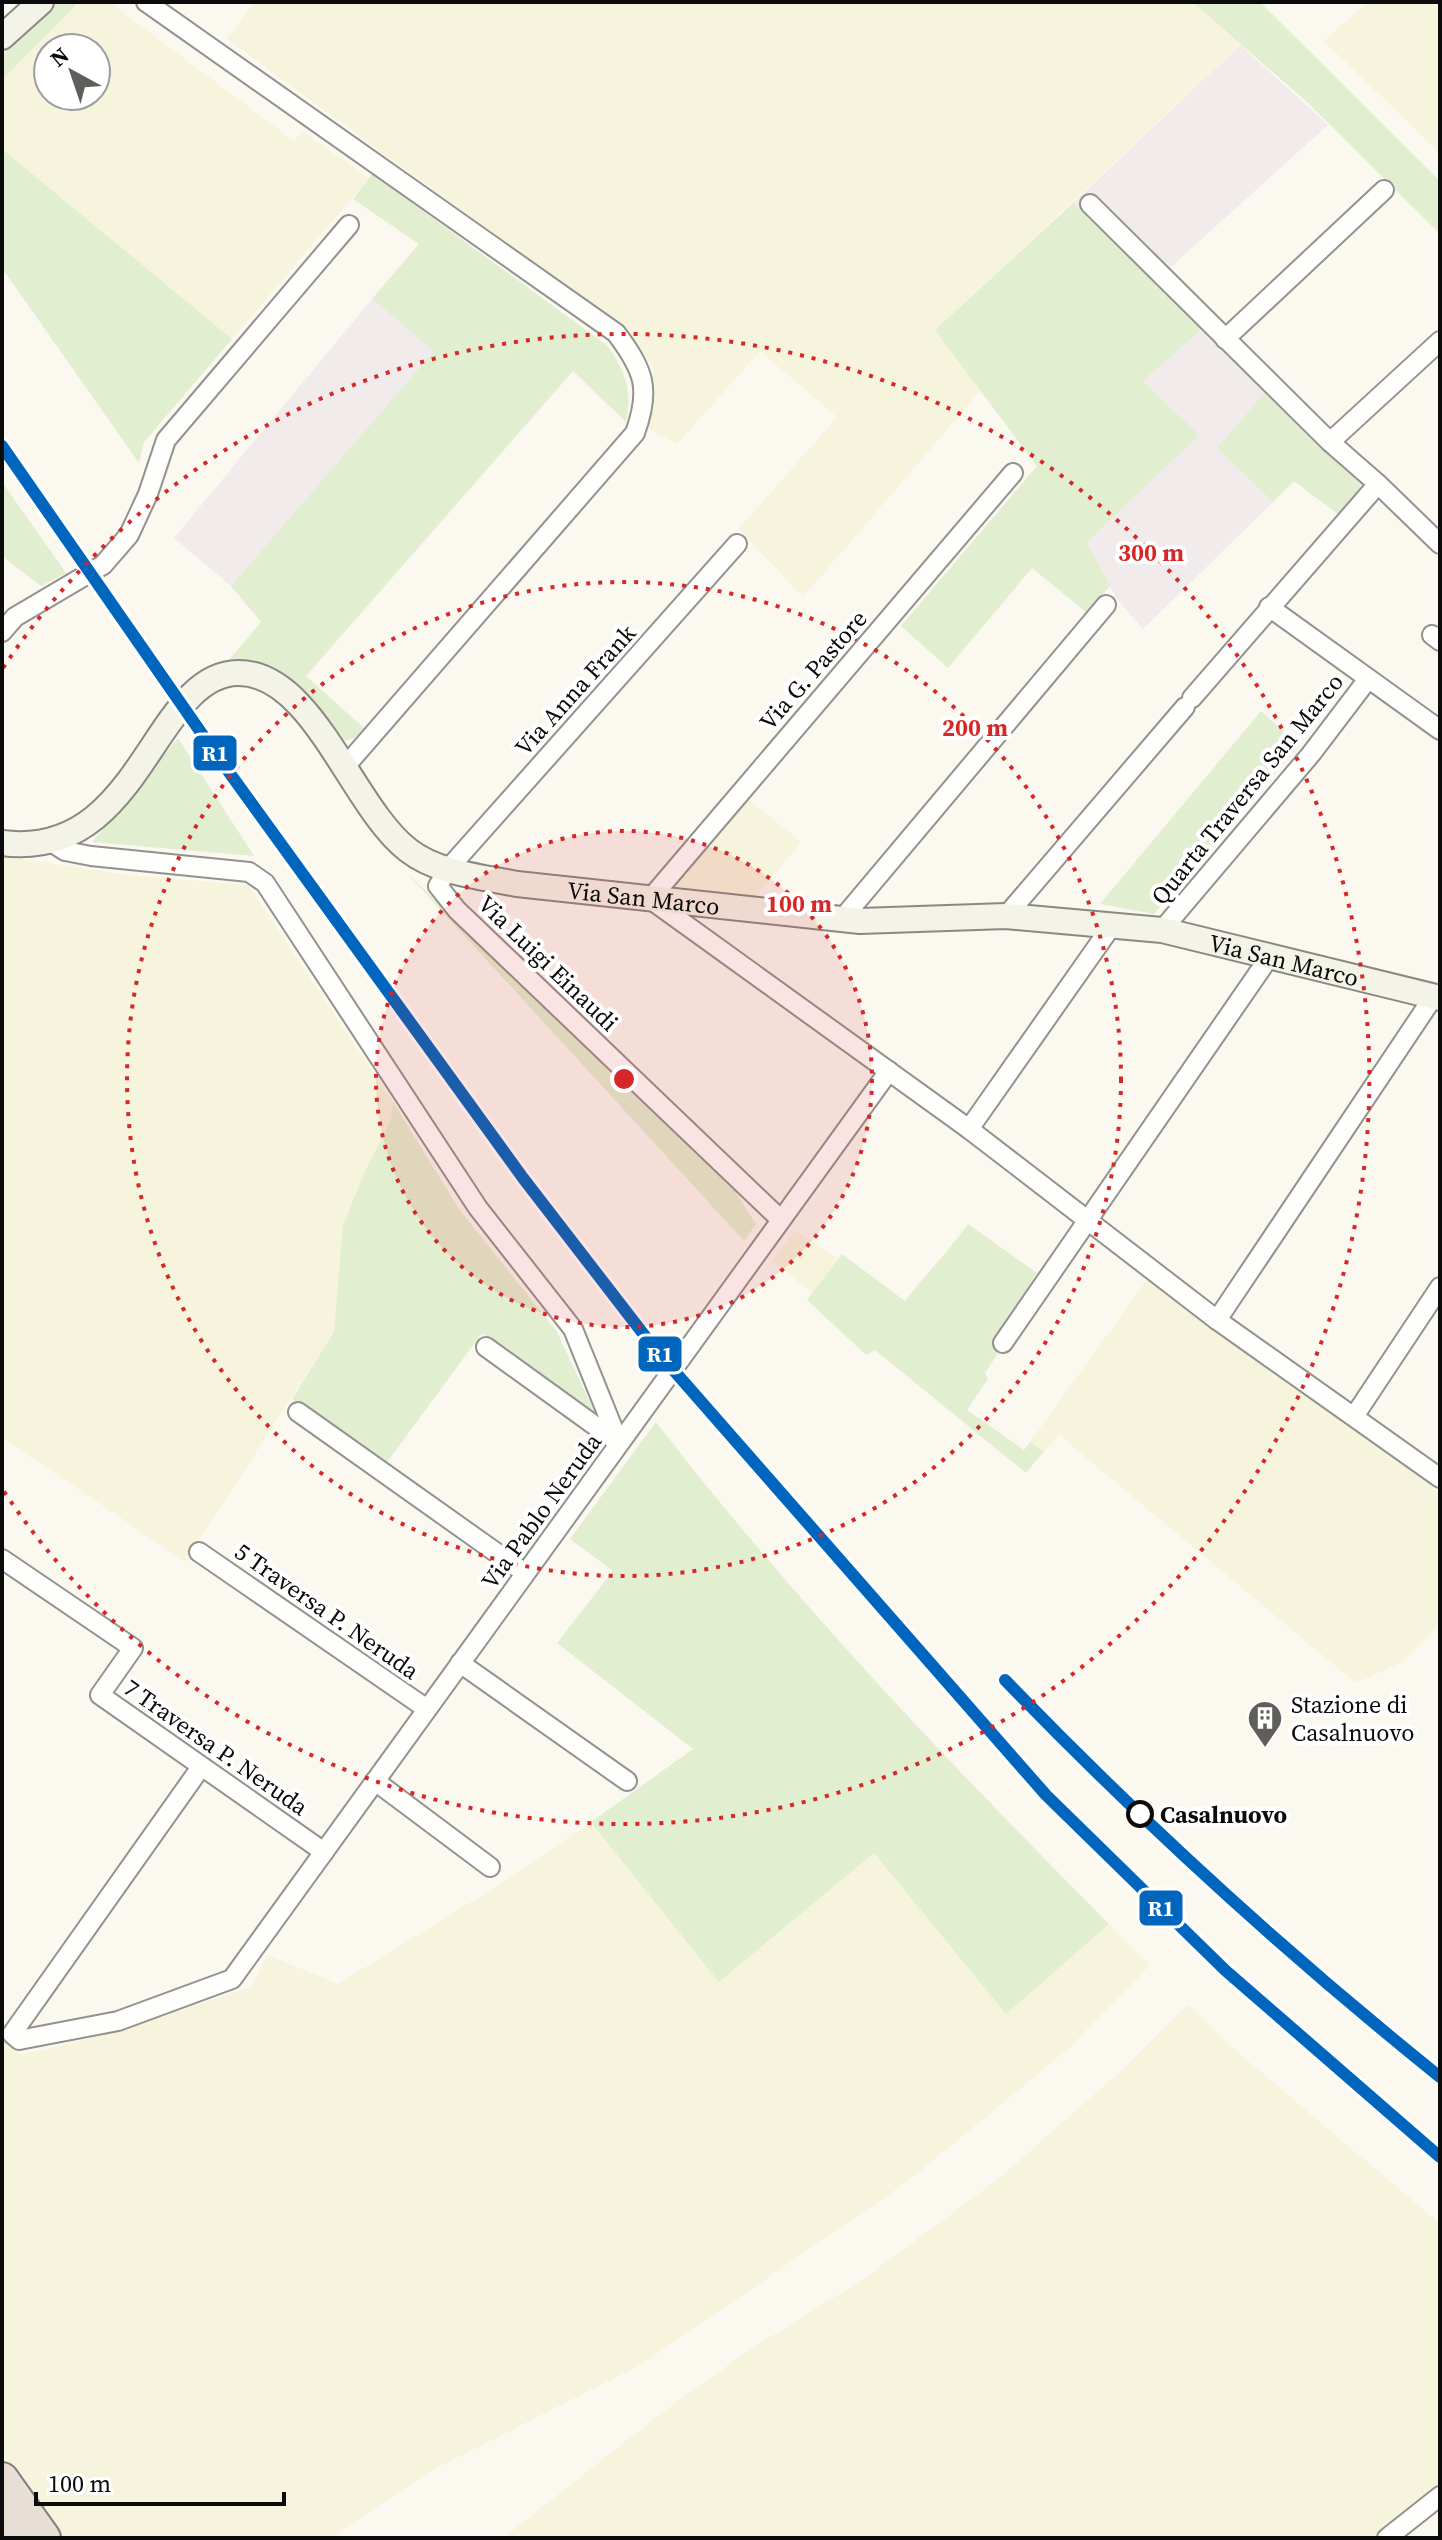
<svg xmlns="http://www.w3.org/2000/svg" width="1442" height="2540" font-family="'Source Serif 4',serif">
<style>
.industrial{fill:#f1ebec}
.farmland{fill:#f6f4dc;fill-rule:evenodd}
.green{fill:#e2eed0}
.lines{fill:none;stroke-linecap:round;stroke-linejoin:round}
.minor-casing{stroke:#93928e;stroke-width:22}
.secondary-casing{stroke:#898884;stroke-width:28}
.motorway-casing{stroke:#807f7b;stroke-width:36}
.minor{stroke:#fefefd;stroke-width:18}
.secondary{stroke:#f4f3e8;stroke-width:24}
.motorway{stroke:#e7ded5;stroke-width:32}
.rail-1-casing{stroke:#fff;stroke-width:18}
.rail-1{stroke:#0065bd;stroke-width:12}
.ring{fill:none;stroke:#d62828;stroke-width:4;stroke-dasharray:4 8}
.stop-dot{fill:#fff;stroke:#0b0b0b;stroke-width:4}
.labels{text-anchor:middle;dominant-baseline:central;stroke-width:8;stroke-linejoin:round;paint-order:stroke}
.street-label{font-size:24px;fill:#0b0b0b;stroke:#fff}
.poi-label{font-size:24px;fill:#0b0b0b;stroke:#fff;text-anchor:start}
.stop-label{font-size:24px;font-weight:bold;fill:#0b0b0b;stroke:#fff;text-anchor:start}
.centre{fill:#d62828;stroke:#fff;stroke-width:4}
.ring-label{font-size:24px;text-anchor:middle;font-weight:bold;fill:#d62828;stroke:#fff;stroke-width:8;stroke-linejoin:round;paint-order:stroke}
.line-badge{stroke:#fff;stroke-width:3}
.badge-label{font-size:22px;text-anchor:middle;font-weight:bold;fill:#fff}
</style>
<rect width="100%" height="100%" fill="#faf8ef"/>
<g class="industrial">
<path d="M1240,45L1328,125L1155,281L1073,203Z"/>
<path d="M372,299L435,351L231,586L174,538Z"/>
<path d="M1202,329L1265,392L1217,448L1273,502L1143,629L1116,598L1087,542L1198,435L1143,381Z"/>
</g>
<g class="farmland">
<path d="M79,2H109L294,141L303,132L369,178L232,339L2,149V80ZM48,48H96V96H48Z"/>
<path d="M254,2H1192L1240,45L935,330L982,389L803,597L739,529L837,417L760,351L677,444L649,429L653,368L627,332L227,39Z"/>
<path d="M1368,2H1440V153L1324,41Z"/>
<path d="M748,799L801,842L755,897L670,886Z"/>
<path d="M2,856L127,875L248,885L393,1102L391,1120L365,1171L334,1332L185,1561L2,1438Z"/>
<path d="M795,1230L838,1259L813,1293L772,1261Z"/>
<path d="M1150,1276L1343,1414L1440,1493V1623L1400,1663L1356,1683L1059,1435L1044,1451L1030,1442Z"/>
<path d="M591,1822L719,1982L874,1853L1006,2013L1109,1924L1150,1965L1069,2048L908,2181L642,2364L436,2468L329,2538H60L2,2453V2027L20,2055L89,2039L252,1987L267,1955L338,1984L494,1888Z"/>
<path d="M1189,2004L1235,2050L1440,2224V2484L1410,2512L1376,2538H503L667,2409L748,2351L862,2280L1000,2178L1123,2069Z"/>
</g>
<g class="green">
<path d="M57,2H79L2,80V55Z"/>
<path d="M1192,2H1260L1440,181V234L1307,102Z"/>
<path d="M2,149L232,339L144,442L139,463L2,268Z"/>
<path d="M372,174L608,346C625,372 633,391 626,422L573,371L306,676L365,729L354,738L343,741C331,733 326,723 318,711C296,677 269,658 228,661L261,622L231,586L434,351L372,299L419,244L353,199Z"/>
<path d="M1073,203L1202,329L1143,381L1199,435L1087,542L1110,586L1086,612L1032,568L948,668L901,626L1037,466L935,330Z"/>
<path d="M1265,392L1364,487L1339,515L1294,481L1273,502L1217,448Z"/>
<path d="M2,482L66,573L41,586L2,556Z"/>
<path d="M1261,711L1299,746L1154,914L1100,904Z"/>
<path d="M178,738L254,856L92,842Z"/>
<path d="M406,872L729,1182L756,1224L744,1241Z"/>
<path d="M393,1102L459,1209L557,1332L594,1411L482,1333L385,1465L292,1399L334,1332L343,1226L365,1171L391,1120Z"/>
<path d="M968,1224L1037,1273L994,1340L1002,1347L985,1373L988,1379L967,1410L1024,1450L1030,1442L1044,1451L1026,1473L875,1350L866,1355L807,1300L842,1254L905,1301C926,1274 948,1252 968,1224Z"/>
<path d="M656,1422C794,1601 950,1764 1109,1924L1006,2014L874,1853L719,1982L591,1822L693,1749L557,1643L613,1571L570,1539Z"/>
</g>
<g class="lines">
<g class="minor-casing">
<g id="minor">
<path d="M146,2L616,333C644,370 651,389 635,433L343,769"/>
<path d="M1090,204L1330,442L1378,484L1192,698"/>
<path d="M1225,339L1384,190"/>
<path d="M1330,442L1440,341"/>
<path d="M1013,473L650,899L969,1129L1217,1320L1440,1478"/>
<path d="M1378,484L1440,544"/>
<path d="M737,544L448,869L438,886L457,910L781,1220"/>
<path d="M1269,607L1440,730"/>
<path d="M2,632L15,617L103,565L129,535L148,494L166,440L349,225"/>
<path d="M1432,635L1440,641"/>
<path d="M51,842L65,851L91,856L249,872L265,883L478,1208L573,1329L619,1443"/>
<path d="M1006,916L1185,707"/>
<path d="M842,919L1106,605"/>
<path d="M1162,930L1311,754L1368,679"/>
<path d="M969,1129L1113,924"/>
<path d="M1217,1320L1434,996"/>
<path d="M1003,1343L1270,956"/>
<path d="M486,1347L619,1443"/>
<path d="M298,1412L525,1573"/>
<path d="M1355,1415L1440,1287"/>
<path d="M199,1552L427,1709"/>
<path d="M2,1559L133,1648L100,1695L324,1852"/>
<path d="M460,1663L627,1781"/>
<path d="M201,1767L12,2034L19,2040L118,2021L232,1979L889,1071"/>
<path d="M375,1781L490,1867"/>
<path d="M1387,2538L1440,2496"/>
</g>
</g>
<g class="secondary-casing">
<g id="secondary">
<path d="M2,37L41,2"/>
<path id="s1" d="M2,843C142,861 152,674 238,673C313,672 352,807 408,850C437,873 482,877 517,884L860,921L1006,916L1162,930L1440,998"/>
</g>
</g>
<g class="motorway-casing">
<g id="motorway">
<path d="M2,2479L44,2538"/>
<path d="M2,2521L13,2538"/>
</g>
</g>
<use href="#minor" class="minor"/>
<use href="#secondary" class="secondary"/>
<use href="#motorway" class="motorway"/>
<g class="rail-1-casing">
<g id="rail-1">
<path d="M2,446L218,757L523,1178L655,1349L1046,1795L1225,1970L1440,2157"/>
<path d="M1005,1680C1141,1821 1287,1954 1440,2077"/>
</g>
</g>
<use href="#rail-1" class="rail-1"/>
</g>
<circle cx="624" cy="1079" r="248" fill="#d62828" fill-opacity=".12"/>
<g class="ring">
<circle cx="624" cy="1079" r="248"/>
<circle cx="624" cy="1079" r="497"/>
<path d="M3 668A745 745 0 1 1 3 1490"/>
</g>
<defs>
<g id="building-pin" transform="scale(1.8)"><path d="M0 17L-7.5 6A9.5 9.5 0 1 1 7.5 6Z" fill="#5f5e5b" stroke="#fff"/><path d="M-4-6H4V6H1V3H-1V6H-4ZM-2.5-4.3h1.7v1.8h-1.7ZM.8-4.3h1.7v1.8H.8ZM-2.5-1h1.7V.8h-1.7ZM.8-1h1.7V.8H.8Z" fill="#fff"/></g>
</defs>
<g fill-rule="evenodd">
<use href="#building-pin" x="1265" y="1718"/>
</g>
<circle class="stop-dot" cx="1140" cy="1814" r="12"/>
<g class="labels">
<g class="street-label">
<text transform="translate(813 670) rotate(-49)">Via G. Pastore</text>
<text transform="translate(575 690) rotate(-48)">Via Anna Frank</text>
<text transform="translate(1247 789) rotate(-51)">Quarta Traversa San Marco</text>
<text stroke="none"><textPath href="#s1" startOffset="804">Via San Marco</textPath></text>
<text stroke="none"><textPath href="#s1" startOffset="1450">Via San Marco</textPath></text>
<text transform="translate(548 963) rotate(44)">Via Luigi Einaudi</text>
<text transform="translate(541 1511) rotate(-54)">Via Pablo Neruda</text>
<text transform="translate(327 1611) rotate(35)">5 Traversa P. Neruda</text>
<text transform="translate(216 1747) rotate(35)">7 Traversa P. Neruda</text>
</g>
<g class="poi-label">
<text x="1291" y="1704">Stazione di<tspan x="1291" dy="28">Casalnuovo</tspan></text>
</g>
<g class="stop-label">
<text x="1160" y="1814">Casalnuovo</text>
</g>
</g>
<circle cx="624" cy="1079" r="12" class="centre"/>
<g class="ring-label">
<text x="1151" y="561">300 m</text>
<text x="975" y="736">200 m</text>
<text x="799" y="912">100 m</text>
</g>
<g class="line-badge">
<rect x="192" y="734" width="46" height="38" rx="8" fill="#0065bd"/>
<rect x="637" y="1335" width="46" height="38" rx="8" fill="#0065bd"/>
<rect x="1138" y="1889" width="46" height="38" rx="8" fill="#0065bd"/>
</g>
<g class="badge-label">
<text x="215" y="761">R1</text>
<text x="660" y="1362">R1</text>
<text x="1161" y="1916">R1</text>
</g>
<rect width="1442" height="2540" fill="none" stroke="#0b0b0b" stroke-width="8"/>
<g transform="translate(72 72) rotate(320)"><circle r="38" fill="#ffffff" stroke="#9d9d9d" stroke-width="2"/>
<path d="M0-6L14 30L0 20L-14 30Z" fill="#5f5e5b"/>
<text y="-12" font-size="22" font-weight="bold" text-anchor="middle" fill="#0b0b0b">N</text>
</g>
<path d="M36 2492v12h248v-12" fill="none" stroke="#0b0b0b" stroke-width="4"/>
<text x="48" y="2492" font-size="24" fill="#0b0b0b" stroke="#ffffff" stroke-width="6" paint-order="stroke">100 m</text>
</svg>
